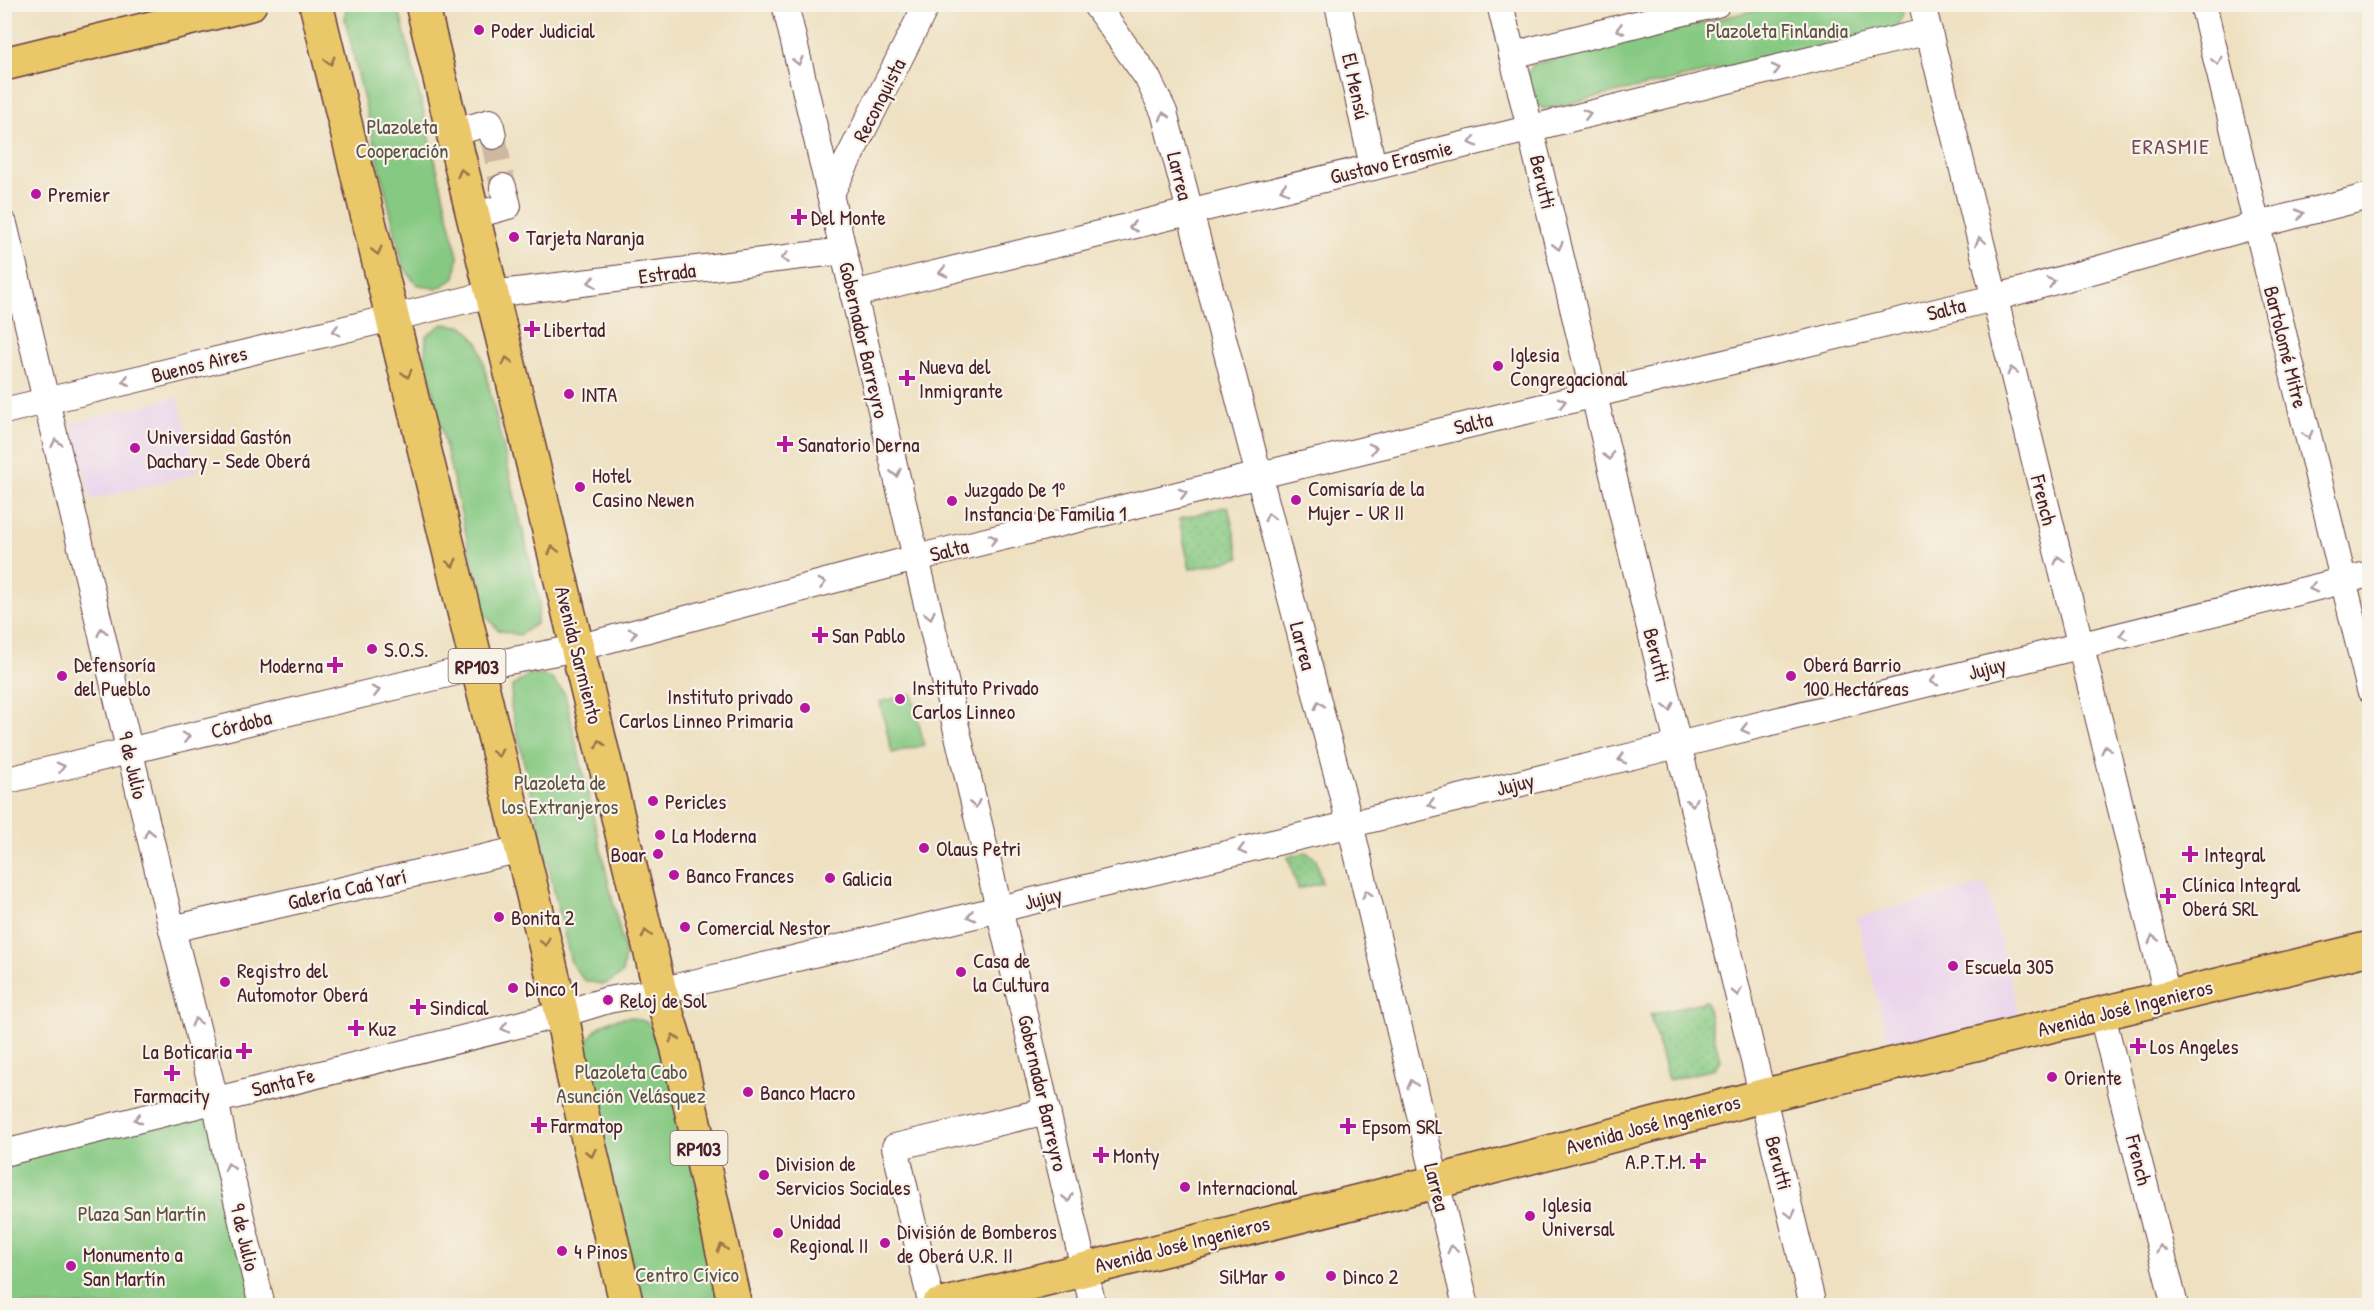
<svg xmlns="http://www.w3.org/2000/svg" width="2374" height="1310" font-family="'Patrick Hand',sans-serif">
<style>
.built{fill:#e9d1ed}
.grass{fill:url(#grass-dots);stroke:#687456;stroke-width:1.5}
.green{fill:#86c982;stroke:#687456;stroke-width:1.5}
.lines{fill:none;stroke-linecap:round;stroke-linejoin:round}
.minor-tunnel{stroke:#cdb9a2;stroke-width:26;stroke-dasharray:26 13;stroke-linecap:butt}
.minor-casing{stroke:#633c41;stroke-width:28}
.major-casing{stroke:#633c41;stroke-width:36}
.minor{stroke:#fff;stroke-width:26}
.major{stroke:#eac769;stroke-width:33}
.oneway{stroke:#ae9aa0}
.oneway2{stroke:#9a734a}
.poi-dot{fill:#b5179e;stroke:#f7f3e8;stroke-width:2}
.labels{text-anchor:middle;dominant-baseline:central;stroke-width:4.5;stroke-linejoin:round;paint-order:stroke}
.shield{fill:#f7f3e8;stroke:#7e5f64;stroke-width:1.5}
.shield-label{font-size:20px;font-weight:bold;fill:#4a1f2b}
.poi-label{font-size:21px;fill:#4a1f2b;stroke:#f7f3e8;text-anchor:start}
.park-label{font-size:21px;fill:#5c5245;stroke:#f7f3e8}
.street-label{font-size:21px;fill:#4a1f2b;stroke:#f7f3e8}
.neighbourhood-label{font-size:22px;letter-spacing:1.5px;fill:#76495e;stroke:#f7f3e8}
</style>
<defs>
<pattern id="grass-dots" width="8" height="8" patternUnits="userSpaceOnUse" patternTransform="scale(1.5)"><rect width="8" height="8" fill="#86c982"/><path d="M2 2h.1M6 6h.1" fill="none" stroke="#75ac70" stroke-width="1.8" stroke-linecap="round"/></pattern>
</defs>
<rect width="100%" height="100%" fill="#f7f3e8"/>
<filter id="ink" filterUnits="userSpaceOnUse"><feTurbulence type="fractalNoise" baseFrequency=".0167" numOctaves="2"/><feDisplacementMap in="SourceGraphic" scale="12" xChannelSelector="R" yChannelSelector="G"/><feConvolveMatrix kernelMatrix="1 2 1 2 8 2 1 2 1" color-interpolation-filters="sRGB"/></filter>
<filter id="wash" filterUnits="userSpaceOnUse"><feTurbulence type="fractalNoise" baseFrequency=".008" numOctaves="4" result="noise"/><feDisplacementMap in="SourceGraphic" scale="24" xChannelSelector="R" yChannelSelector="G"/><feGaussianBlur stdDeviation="1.35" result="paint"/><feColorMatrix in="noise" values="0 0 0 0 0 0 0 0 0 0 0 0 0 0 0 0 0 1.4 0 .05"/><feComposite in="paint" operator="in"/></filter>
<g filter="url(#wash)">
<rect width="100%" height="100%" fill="#eee0c0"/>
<g class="built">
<path d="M178,397L197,473L91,500L72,423Z"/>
<path d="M1986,884L2022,1026L1893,1060L1857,918Z"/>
</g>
<g class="grass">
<path d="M1228,506L1240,558L1190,569L1179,519Z"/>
<path d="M1306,852L1316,859L1322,883L1298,889L1288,857Z"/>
<path d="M1706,1001L1720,1060L1714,1069L1668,1080L1650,1015Z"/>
</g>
<g class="green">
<path d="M398,5L458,257L455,278L437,289L416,284L403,266L345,19L346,5Z"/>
<path d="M1776,5H1902L1904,15L1895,30L1544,109L1532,101L1527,74L1534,64Z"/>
<path d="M443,324L465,327L479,344L540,604L536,624L519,635L498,630L484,613L425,357L426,336Z"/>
<path d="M529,674L550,677L565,694L625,954L622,974L604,985L584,980L571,963L511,707L512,687Z"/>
<path d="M912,694L924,745L892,753L880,702Z"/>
<path d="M630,1017L646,1022L659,1033L727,1305H641L582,1055C590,1030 603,1019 630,1017Z"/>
<path d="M215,1099L262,1305L5,1306V1153Z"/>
</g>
</g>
<g filter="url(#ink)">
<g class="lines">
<path class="minor-tunnel" d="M493,136L503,187"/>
<g class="minor-casing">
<g id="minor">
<path d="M785,4L1093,1306"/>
<path d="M1095,4L1147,77L1164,112L1350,824L1466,1306"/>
<path d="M1338,4L1373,167"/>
<path d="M1500,4L1813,1306"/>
<path d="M1922,4L2167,995"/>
<path d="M2203,4L2370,690"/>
<path d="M1512,55L1717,4"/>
<path d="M453,133L490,122L493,136"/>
<path d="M830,195L927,4"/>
<path d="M472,216L508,206L503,187"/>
<path d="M4,224L172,929L215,1099L226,1154L262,1306"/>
<path d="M853,294L1929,31"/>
<path d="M4,411L491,294L843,251"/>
<path d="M4,781L477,667L577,648L916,558L1994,298L2257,225L2370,196"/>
<path d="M172,929L522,849"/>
<path d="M2102,1015L2175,1306"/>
<path d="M4,1153L562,1014L608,1000L660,991L1678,745L2370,574"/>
<path d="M932,1306L895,1147L1047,1111"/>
</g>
</g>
<g class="major-casing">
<g id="major">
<path d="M316,4L562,1014L573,1075L627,1306"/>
<path d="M422,4L660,991L677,1046L735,1306"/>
<path d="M4,64L250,4"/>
<path d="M938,1306L1436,1182L1762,1096L2370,948"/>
</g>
</g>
<use href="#minor" class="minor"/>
<use href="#major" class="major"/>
</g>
<defs><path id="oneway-chevron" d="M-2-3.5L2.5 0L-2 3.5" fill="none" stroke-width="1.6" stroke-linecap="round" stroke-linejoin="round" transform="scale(1.5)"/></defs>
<g class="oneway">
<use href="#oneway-chevron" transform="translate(1620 29) rotate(166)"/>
<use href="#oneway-chevron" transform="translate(798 61) rotate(77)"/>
<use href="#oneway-chevron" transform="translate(2217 61) rotate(76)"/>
<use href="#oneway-chevron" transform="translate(1776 69) rotate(-14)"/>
<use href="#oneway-chevron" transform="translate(1587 114) rotate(-14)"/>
<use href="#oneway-chevron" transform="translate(1164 116) rotate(-108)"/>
<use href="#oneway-chevron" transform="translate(1473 142) rotate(166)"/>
<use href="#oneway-chevron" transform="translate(1284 189) rotate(166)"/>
<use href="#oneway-chevron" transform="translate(2300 214) rotate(-14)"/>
<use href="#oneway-chevron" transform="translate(1133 227) rotate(167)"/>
<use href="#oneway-chevron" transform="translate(1980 241) rotate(-104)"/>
<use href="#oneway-chevron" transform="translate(1558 246) rotate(77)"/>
<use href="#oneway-chevron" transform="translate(785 258) rotate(173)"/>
<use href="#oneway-chevron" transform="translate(943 272) rotate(167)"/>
<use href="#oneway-chevron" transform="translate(592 282) rotate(173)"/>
<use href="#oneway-chevron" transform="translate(2051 282) rotate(-16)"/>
<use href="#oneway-chevron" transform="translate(336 331) rotate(166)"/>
<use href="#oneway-chevron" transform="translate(2012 371) rotate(-104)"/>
<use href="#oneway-chevron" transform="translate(126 381) rotate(166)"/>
<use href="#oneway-chevron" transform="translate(1562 402) rotate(-14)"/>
<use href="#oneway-chevron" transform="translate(2308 435) rotate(76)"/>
<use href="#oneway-chevron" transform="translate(56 443) rotate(-103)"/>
<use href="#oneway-chevron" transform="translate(1373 448) rotate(-14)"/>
<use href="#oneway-chevron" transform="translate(1609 456) rotate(76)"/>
<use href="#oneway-chevron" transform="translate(896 473) rotate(77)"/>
<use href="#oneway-chevron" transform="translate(1183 493) rotate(-14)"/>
<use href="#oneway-chevron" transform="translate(1269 517) rotate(-105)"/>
<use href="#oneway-chevron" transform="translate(993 539) rotate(-14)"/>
<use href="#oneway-chevron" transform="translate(2059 560) rotate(-104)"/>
<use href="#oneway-chevron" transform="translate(822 583) rotate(-15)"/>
<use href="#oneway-chevron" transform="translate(2313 588) rotate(166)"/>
<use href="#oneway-chevron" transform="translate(930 615) rotate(77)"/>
<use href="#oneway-chevron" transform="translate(102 632) rotate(-103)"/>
<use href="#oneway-chevron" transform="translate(633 633) rotate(-15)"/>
<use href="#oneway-chevron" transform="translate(2123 635) rotate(166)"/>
<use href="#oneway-chevron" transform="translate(1934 681) rotate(166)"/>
<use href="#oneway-chevron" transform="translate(376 691) rotate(-14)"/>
<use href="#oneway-chevron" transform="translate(1319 705) rotate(-105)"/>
<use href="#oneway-chevron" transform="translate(1669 707) rotate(76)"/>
<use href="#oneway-chevron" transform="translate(1745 729) rotate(166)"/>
<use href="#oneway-chevron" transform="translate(186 737) rotate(-14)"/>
<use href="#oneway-chevron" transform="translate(2106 749) rotate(-104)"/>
<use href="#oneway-chevron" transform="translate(1622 759) rotate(166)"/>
<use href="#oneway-chevron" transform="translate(61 767) rotate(-14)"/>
<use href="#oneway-chevron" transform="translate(1692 802) rotate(77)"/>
<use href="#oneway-chevron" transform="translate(975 804) rotate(77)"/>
<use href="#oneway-chevron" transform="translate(1432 804) rotate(166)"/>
<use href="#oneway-chevron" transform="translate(149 833) rotate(-103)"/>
<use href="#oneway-chevron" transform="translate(1242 850) rotate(166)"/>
<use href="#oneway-chevron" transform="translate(1367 894) rotate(-104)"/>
<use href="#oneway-chevron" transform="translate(971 916) rotate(166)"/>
<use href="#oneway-chevron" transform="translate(2153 939) rotate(-104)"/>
<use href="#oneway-chevron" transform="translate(1737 992) rotate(77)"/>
<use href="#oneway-chevron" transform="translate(196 1022) rotate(-104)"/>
<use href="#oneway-chevron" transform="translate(505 1028) rotate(166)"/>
<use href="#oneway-chevron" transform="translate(1412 1084) rotate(-104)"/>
<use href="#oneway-chevron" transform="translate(138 1119) rotate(166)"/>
<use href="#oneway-chevron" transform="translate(229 1167) rotate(-103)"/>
<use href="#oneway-chevron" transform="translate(1068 1198) rotate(77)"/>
<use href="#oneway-chevron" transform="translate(1791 1214) rotate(76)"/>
<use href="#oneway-chevron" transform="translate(1452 1249) rotate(-104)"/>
<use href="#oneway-chevron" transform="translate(2161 1249) rotate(-104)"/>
</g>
<g class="oneway2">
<use href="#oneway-chevron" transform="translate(330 61) rotate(76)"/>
<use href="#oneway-chevron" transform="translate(462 173) rotate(-103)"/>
<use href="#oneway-chevron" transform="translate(377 251) rotate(76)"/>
<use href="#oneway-chevron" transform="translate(507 361) rotate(-104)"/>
<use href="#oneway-chevron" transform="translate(407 374) rotate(76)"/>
<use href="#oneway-chevron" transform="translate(553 550) rotate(-104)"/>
<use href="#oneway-chevron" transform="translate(452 563) rotate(76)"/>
<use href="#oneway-chevron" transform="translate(600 744) rotate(-104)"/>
<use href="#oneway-chevron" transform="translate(498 753) rotate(76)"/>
<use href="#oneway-chevron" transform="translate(646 934) rotate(-104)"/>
<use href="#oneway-chevron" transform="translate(545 942) rotate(76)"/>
<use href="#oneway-chevron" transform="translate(674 1038) rotate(-107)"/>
<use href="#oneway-chevron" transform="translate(591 1153) rotate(77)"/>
<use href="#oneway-chevron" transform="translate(722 1248) rotate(-103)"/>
</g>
</g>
<g class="poi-dot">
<circle cx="479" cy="30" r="6"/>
<circle cx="36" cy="194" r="6"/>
<path d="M796 208h6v6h6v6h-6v6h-6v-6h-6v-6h6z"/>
<circle cx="514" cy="237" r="6"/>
<path d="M529 320h6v6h6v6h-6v6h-6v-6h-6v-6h6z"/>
<circle cx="1498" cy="366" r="6"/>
<path d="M904 369h6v6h6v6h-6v6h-6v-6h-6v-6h6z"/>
<circle cx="569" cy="394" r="6"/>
<path d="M782 435h6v6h6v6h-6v6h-6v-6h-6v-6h6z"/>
<circle cx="135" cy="448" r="6"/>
<circle cx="580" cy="487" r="6"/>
<circle cx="1296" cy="500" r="6"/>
<circle cx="952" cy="501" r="6"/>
<path d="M817 626h6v6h6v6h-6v6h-6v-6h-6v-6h6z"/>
<circle cx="372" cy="649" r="6"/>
<path d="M332 656h6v6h6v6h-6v6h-6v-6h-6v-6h6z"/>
<circle cx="62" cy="676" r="6"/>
<circle cx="1791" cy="676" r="6"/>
<circle cx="900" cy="699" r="6"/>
<circle cx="805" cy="708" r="6"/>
<circle cx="653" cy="801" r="6"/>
<circle cx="660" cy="835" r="6"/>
<circle cx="924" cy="848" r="6"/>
<circle cx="658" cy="854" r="6"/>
<path d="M2187 845h6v6h6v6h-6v6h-6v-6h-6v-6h6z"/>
<circle cx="674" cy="875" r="6"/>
<circle cx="830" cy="878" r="6"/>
<path d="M2165 887h6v6h6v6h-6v6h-6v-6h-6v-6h6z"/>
<circle cx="499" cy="917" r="6"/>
<circle cx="685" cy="927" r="6"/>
<circle cx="1953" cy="966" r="6"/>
<circle cx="961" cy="972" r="6"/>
<circle cx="225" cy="982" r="6"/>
<circle cx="513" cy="988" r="6"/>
<circle cx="608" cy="1000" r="6"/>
<path d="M415 998h6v6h6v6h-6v6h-6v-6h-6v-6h6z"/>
<path d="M353 1019h6v6h6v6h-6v6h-6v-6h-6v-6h6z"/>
<path d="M2135 1037h6v6h6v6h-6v6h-6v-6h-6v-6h6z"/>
<path d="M241 1042h6v6h6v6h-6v6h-6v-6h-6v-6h6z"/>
<path d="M169 1064h6v6h6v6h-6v6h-6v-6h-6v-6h6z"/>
<circle cx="2052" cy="1077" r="6"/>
<circle cx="748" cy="1092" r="6"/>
<path d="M536 1116h6v6h6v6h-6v6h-6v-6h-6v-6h6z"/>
<path d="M1345 1117h6v6h6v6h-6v6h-6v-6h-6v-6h6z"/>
<path d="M1098 1146h6v6h6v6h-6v6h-6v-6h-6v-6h6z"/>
<path d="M1695 1152h6v6h6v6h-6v6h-6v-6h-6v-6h6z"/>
<circle cx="764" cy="1175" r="6"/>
<circle cx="1185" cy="1187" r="6"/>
<circle cx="1530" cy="1216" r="6"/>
<circle cx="778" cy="1233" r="6"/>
<circle cx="885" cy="1243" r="6"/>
<circle cx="562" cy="1251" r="6"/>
<circle cx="71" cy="1266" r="6"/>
<circle cx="1280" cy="1276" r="6"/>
<circle cx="1331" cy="1276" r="6"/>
</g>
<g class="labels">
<g class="shield">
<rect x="448.5" y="649" width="57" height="34" rx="4.5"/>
<rect x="670.5" y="1131" width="57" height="34" rx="4.5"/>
</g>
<g class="shield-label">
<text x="477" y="666">RP103</text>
<text x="699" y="1148">RP103</text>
</g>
<g class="poi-label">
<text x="491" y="30">Poder Judicial</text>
<text x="48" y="194">Premier</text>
<text x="811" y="217">Del Monte</text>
<text x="526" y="237">Tarjeta Naranja</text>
<text x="544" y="329">Libertad</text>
<text x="1510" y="354">Iglesia<tspan x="1510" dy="24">Congregacional</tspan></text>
<text x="919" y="366">Nueva del<tspan x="919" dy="24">Inmigrante</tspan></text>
<text x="581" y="394">INTA</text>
<text x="147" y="436">Universidad Gastón<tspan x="147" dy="24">Dachary - Sede Oberá</tspan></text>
<text x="798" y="444">Sanatorio Derna</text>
<text x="592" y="475">Hotel<tspan x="592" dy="24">Casino Newen</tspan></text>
<text x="1308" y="488">Comisaría de la<tspan x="1308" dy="24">Mujer - UR II</tspan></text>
<text x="964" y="489">Juzgado De 1º<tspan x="964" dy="24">Instancia De Familia 1</tspan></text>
<text x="832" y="635">San Pablo</text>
<text x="384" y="649">S.O.S.</text>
<text x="74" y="664">Defensoría<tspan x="74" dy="24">del Pueblo</tspan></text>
<text x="1803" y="664">Oberá Barrio<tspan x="1803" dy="24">100 Hectáreas</tspan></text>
<text x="323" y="665" text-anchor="end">Moderna</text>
<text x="912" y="687">Instituto Privado<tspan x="912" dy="24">Carlos Linneo</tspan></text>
<text x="793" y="696" text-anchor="end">Instituto privado<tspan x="793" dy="24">Carlos Linneo Primaria</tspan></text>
<text x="665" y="801">Pericles</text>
<text x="672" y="835">La Moderna</text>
<text x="936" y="848">Olaus Petri</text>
<text x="646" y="854" text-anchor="end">Boar</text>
<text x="2204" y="854">Integral</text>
<text x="686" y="875">Banco Frances</text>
<text x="842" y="878">Galicia</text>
<text x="2182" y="884">Clínica Integral<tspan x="2182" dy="24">Oberá SRL</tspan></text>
<text x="511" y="917">Bonita 2</text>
<text x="697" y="927">Comercial Nestor</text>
<text x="973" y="960">Casa de<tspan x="973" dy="24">la Cultura</tspan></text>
<text x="1965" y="966">Escuela 305</text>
<text x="237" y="970">Registro del<tspan x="237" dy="24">Automotor Oberá</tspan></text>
<text x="525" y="988">Dinco 1</text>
<text x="620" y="1000">Reloj de Sol</text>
<text x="430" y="1007">Sindical</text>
<text x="368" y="1028">Kuz</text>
<text x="2150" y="1046">Los Angeles</text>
<text x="232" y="1051" text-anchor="end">La Boticaria</text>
<text x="2064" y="1077">Oriente</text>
<text x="760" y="1092">Banco Macro</text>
<text x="172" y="1095" text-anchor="middle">Farmacity</text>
<text x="551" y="1125">Farmatop</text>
<text x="1362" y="1126">Epsom SRL</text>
<text x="1113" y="1155">Monty</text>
<text x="1686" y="1161" text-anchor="end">A.P.T.M.</text>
<text x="776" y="1163">Division de<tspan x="776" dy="24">Servicios Sociales</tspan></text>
<text x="1197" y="1187">Internacional</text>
<text x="1542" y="1204">Iglesia<tspan x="1542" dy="24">Universal</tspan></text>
<text x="790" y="1221">Unidad<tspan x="790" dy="24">Regional II</tspan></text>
<text x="897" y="1231">División de Bomberos<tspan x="897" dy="24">de Oberá U.R. II</tspan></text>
<text x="574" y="1251">4 Pinos</text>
<text x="83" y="1254">Monumento a<tspan x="83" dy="24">San Martín</tspan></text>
<text x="1268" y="1276" text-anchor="end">SilMar</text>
<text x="1343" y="1276">Dinco 2</text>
</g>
<g class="park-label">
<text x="1777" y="30">Plazoleta Finlandia</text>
<text x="402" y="126">Plazoleta<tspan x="402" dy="24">Cooperación</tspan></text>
<text x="560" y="782">Plazoleta de<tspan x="560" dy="24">los Extranjeros</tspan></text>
<text x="631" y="1071">Plazoleta Cabo<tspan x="631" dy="24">Asunción Velásquez</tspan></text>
<text x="142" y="1213">Plaza San Martín</text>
<text x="687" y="1274">Centro Cívico</text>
</g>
<g class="street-label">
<text transform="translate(1356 86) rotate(78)">El Mensú</text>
<text transform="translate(879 100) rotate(-63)">Reconquista</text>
<text transform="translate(1391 162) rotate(-14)">Gustavo Erasmie</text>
<text transform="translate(1180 176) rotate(76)">Larrea</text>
<text transform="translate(1543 182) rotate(77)">Berutti</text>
<text transform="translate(667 273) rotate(-7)">Estrada</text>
<text transform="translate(1946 309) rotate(-14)">Salta</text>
<text transform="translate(864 340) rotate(77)">Gobernador Barreyro</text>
<text transform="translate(2286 347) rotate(76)">Bartolomé Mitre</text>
<text transform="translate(199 364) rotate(-14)">Buenos Aires</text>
<text transform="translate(1473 423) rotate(-14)">Salta</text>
<text transform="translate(2044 500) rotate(76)">French</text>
<text transform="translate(949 550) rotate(-14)">Salta</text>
<text transform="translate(1303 646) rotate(75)">Larrea</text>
<text transform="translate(579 655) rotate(76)">Avenida Sarmiento</text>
<text transform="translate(1657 655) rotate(76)">Berutti</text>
<text transform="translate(1987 668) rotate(-14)">Jujuy</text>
<text transform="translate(241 724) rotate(-14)">Córdoba</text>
<text transform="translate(133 765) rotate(77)">9 de Julio</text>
<text transform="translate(1515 784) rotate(-14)">Jujuy</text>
<text transform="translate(347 889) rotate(-13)">Galería Caá Yarí</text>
<text transform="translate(1043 898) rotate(-14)">Jujuy</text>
<text transform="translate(2125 1008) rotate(-14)">Avenida José Ingenieros</text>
<text transform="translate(283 1082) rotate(-14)">Santa Fe</text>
<text transform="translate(1043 1093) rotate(77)">Gobernador Barreyro</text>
<text transform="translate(1653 1124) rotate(-15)">Avenida José Ingenieros</text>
<text transform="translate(2139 1160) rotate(76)">French</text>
<text transform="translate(1779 1163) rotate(76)">Berutti</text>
<text transform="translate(1437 1187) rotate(76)">Larrea</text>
<text transform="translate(245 1237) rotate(77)">9 de Julio</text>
<text transform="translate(1182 1244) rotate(-14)">Avenida José Ingenieros</text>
</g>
<g class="neighbourhood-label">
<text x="2171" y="146">ERASMIE</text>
</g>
</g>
<rect width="2374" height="1310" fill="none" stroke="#f7f3e8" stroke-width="24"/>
</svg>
